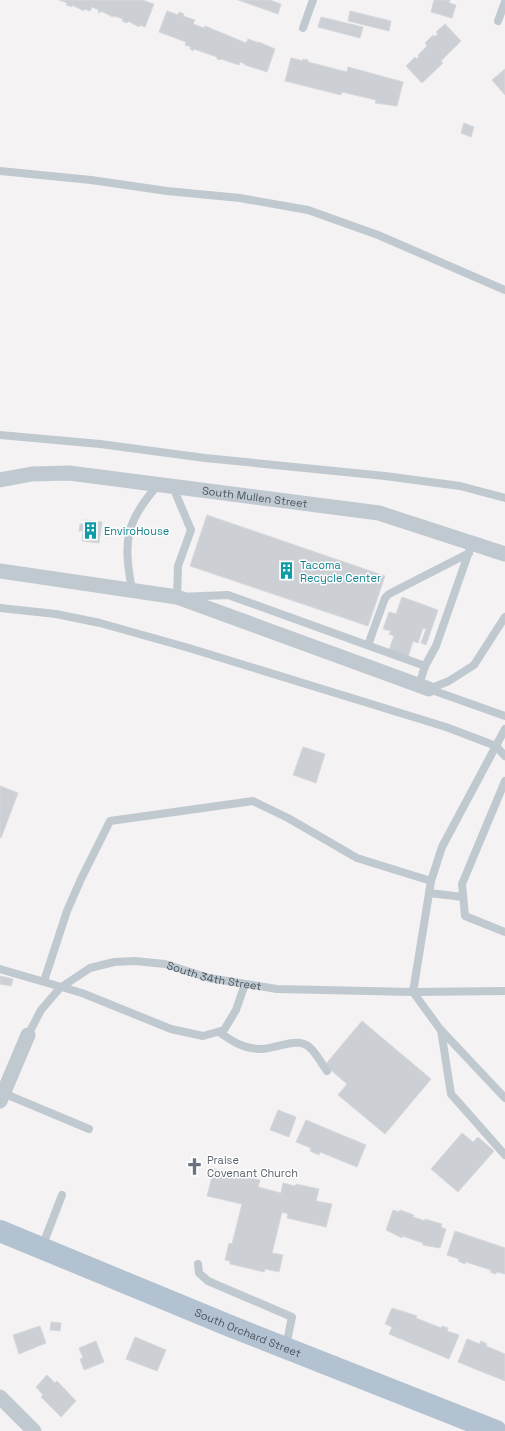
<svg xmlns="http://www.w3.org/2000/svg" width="505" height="1431" font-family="'Space Grotesk',sans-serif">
<rect width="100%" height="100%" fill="#f4f2f2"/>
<!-- building -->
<g fill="#cccfd4" stroke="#d6d8dd">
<path d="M59 0H142L154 4 145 27 140 25 139 27 128 21 127 23 122 21 123 19 114 16 113 17 101 11 100 13 98 12 99 10 92 7 90 11 84 9V11L72 5V7L66 5 67 3Z"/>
<path d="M238 0H270L281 4 278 14Z"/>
<path d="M434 0H450L449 3 456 5 452 18 431 12Z"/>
<path d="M167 11 178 15 179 12 184 14 183 16 195 20 193 24 204 28 205 26 246 43 248 39 259 43V42L275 49 267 72 245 65V64L240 62 239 65 221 59 220 60 217 59V57L194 49 193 51 190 49 191 47 185 45 186 42 159 32Z"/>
<path d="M350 11 391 21 389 31 348 21Z"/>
<path d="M321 17 363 27 360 38 318 27Z"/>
<path d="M445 24 461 41 441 61 443 63 422 83 406 66 415 57 417 59 419 56 418 55 427 46 425 43 433 35 434 37 438 34 436 32Z"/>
<path d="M291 58 303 61V59L308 60V62L347 72 348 67 403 82 397 106 375 103 376 100 342 92 341 95 285 81Z"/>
<path d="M505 69V95L492 80Z"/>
<path d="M464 123 474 127 471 137 461 133Z"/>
<path d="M207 515 385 576 368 626 190 566Z"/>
<path d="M84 520 102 522 99 543 82 541 83 531H79L80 524H84Z"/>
<path d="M402 597 438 610 426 645 421 643 426 629 423 628 418 643 413 641 408 657 389 650 394 636 389 634 391 631 383 629 389 612 396 614Z"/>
<path d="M303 747 325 754 316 783 293 775Z"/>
<path d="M0 786 18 793 1 838 0 837Z"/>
<path d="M0 976 13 979 11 986 0 984Z"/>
<path d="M362 1021 431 1079 385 1134 338 1095 347 1084 325 1065Z"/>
<path d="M278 1110 296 1117 289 1137 270 1130Z"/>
<path d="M306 1120 366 1145 357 1167 320 1152 319 1155 310 1151 311 1148 296 1142Z"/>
<path d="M462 1133 473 1142 478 1137 494 1151 458 1192 431 1169Z"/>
<path d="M214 1169 260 1180 258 1187 281 1193 283 1183 295 1186 296 1184 319 1189 316 1201 332 1204 326 1227 287 1218 288 1214 282 1212 272 1253 283 1255 279 1272 265 1269 264 1272 230 1264V1261L225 1260 229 1243 232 1244 242 1204 207 1196Z"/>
<path d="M393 1210 399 1212 400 1210 414 1215 413 1217 425 1221V1219L442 1224 441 1227 446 1229 440 1248 423 1245V1243L402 1236V1238L386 1230Z"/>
<path d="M455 1231 505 1248V1274L497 1272 496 1274 490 1272 491 1270 466 1262 465 1264 458 1261 459 1259 447 1255Z"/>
<path d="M392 1308 417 1316 416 1318 441 1328 442 1326 448 1328 447 1331 459 1335 449 1359 389 1334 392 1327 385 1324Z"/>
<path d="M51 1322 61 1323 60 1331 50 1330Z"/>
<path d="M40 1326 46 1343 19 1354 13 1335Z"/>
<path d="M135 1337 166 1350 157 1371 126 1359Z"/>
<path d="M467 1339 480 1344 481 1341 487 1344 486 1346 505 1354V1381L458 1362Z"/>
<path d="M96 1341 104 1362 84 1370 80 1359 83 1358 79 1348Z"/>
<path d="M47 1375 55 1383 57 1381 76 1401 61 1417 41 1397 43 1395 36 1387Z"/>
</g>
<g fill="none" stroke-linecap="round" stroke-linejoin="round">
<!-- lane -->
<g stroke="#c0c9d0" stroke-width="8">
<path d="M498 21 505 2"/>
<path d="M303 28 313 0"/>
<path d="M0 171 91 180 167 191 240 198 308 210 378 235 505 290"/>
<path d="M0 435 100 444 205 458 385 476 460 486 505 498"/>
<path d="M173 487 191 530 178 566 177 597 228 595 425 666"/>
<path d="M132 590C123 541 125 522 158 485"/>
<path d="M0 608 56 614 100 623 189 648 446 727 496 746 505 756"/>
<path d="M368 645 385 598 389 594 469 553"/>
<path d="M419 685 425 666 436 646 472 543"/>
<path d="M429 689 449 681 474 665 505 617"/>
<path d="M429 689 505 716"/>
<path d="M505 729 442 847 431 881 413 992 440 1029 505 1098"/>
<path d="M505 781 462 884 465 916 505 932"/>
<path d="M429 893 463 897"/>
<path d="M0 969 82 993 171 1029 203 1036 224 1030 236 1010 245 984"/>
<path d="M44 981 67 911 81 879 110 821 253 801 288 818 357 858 431 881"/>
<path d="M441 1030 451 1094 505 1155"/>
<path d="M219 1032C232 1041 242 1048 259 1049 273 1050 295 1037 308 1046 316 1052 321 1063 327 1071"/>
<path id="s1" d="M28 1035 41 1010 60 988 90 968 114 962 135 961 165 964 209 978 277 989 413 992 505 991"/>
<path d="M3 1093 89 1129"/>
<path d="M42 1247 62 1195"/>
<path d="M198 1264 199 1273 208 1281 292 1317 286 1346"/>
</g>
<!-- street -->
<g stroke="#c0c9d0" stroke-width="15">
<path id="s2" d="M0 480 32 474 69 473 379 513 505 554"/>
<path d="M0 571 177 597 429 689"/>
<path d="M0 1101 28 1035"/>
<path d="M0 1397 34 1431"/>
</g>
<!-- primary -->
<path stroke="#b2c2d0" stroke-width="22" id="s3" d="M0 1231 230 1326 496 1431"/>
</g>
<!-- icons -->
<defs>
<symbol id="building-bare" viewBox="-9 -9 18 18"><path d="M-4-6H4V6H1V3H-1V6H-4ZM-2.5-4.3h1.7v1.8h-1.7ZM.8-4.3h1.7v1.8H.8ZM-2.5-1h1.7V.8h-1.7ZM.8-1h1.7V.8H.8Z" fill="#0f9aa8" stroke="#fff" stroke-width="2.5" paint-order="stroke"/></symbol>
<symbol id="church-bare" viewBox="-9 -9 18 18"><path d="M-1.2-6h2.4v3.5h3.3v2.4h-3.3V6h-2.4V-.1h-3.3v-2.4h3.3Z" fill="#6b7280" stroke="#fff" stroke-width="2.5" paint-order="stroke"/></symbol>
</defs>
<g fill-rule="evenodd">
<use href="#building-bare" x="78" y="518" width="25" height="25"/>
<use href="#building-bare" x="274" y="558" width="25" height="25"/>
<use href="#church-bare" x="182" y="1154" width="25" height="25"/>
</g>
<g text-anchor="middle" stroke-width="3" stroke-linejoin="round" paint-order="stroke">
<!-- street labels -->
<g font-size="11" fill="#49565f" stroke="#fff">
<text dy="4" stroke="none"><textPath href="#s2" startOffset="257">South Mullen Street</textPath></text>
<text dy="4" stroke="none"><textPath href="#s1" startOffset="220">South 34th Street</textPath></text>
<text dy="4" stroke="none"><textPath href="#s3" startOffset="268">South Orchard Street</textPath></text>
</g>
<!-- culture labels -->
<g font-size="11" fill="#0d838f" stroke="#fff" text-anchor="start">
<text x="104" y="535">EnviroHouse</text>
<text x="300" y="569">Tacoma<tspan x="300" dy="13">Recycle Center</tspan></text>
</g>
<!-- worship labels -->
<g font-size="11" fill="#5b616d" stroke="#fff" text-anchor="start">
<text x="207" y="1164">Praise<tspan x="207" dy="13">Covenant Church</tspan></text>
</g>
</g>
</svg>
